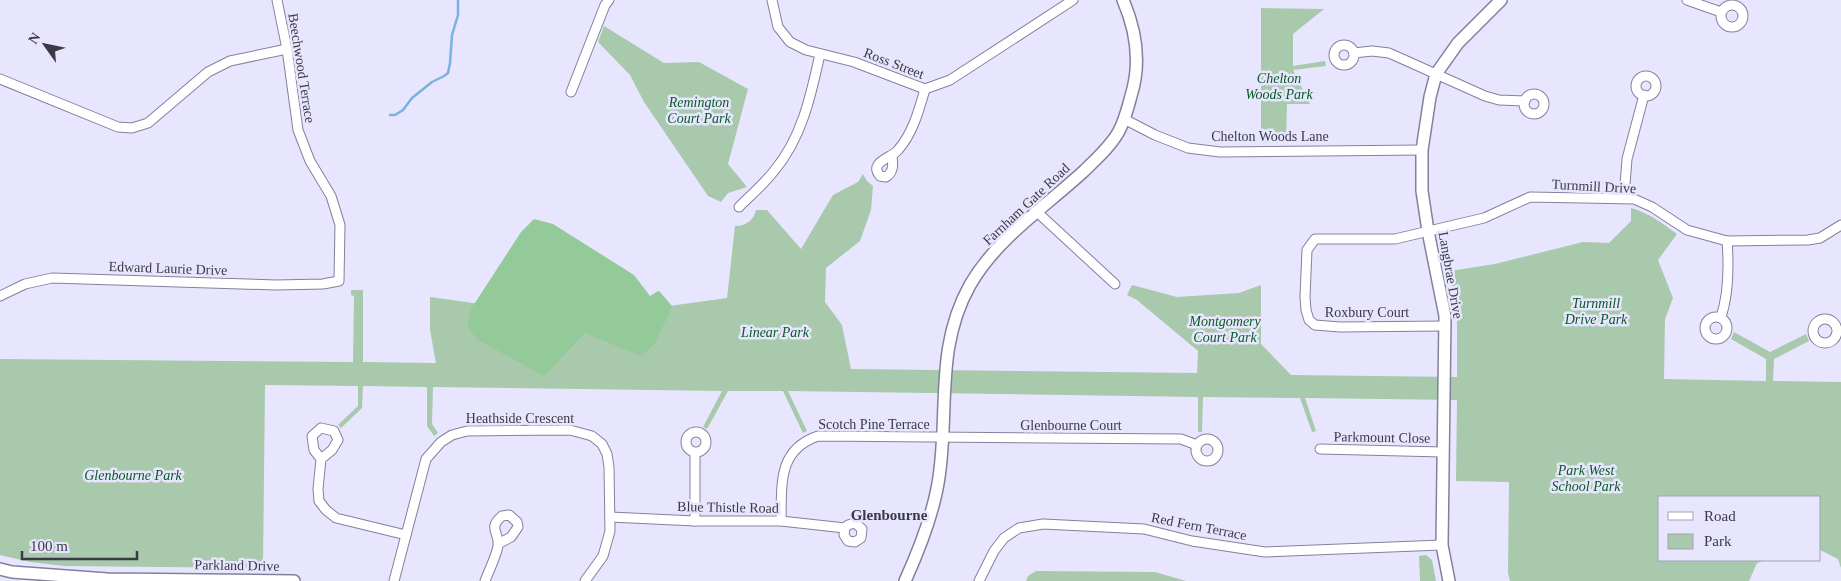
<svg xmlns="http://www.w3.org/2000/svg" width="1841" height="581" font-family="Georgia,serif">
<rect width="100%" height="100%" fill="#e8e6ff"/>
<!-- green -->
<g fill="#a8c9ab">
<path d="M1261 8 1324 9 1293 34V66L1325 61 1326 66 1293 70 1310 104H1287L1286 142 1261 143Z"/>
<path d="M604 26 664 63 699 62 748 89 728 164 747 187 728 193 721 202 708 196 644 102 630 75 598 42Z"/>
<path d="M863 174 867 181 873 186 871 210 860 241 826 268 825 302 842 325 851 369 1197 373 1198 351 1137 300 1127 295 1132 285 1177 297 1239 293 1261 285V344L1291 375 1457 377V322L1450 271 1495 264 1583 242 1609 243 1631 221V208C1649 213 1662 223 1677 234L1658 260 1673 298 1665 319 1664 379 1766 381V359L1731 339 1734 332 1770 352 1806 334 1809 341 1774 359 1773 381 1841 382V568L1838 559 1820 550V497H1660V560H1766L1757 563 1749 581H1510L1508 573 1509 482 1456 481 1457 400 1305 398 1316 431 1312 432 1300 398 1203 397 1202 432H1198V397L788 391 807 431 803 433 783 391H728L707 429 703 427 722 391 433 387 432 424 438 433 434 436 427 426V387L363 386 362 408 341 428 338 425 358 406V386L265 385 263 568 65 566 30 562 0 555V359L353 362 354 296 351 295V290H363V362L436 363 430 330V297L582 318 727 298 735 226C746 226 754 220 756 210H767L801 249 833 195 858 182Z"/>
<path d="M1426 555 1432 560 1436 581H1420L1419 556Z"/>
<path d="M1036 571 1155 572 1186 581H1026L1028 576Z"/>
</g>
<!-- forest -->
<path fill="#94ca9a" d="M534 219 553 224 634 275 650 296 658 291 660 292 672 306 655 344 641 356 585 333 544 376 478 340 467 327 471 309 521 232Z"/>
<g fill="none" stroke-linecap="round" stroke-linejoin="round">
<!-- stream -->
<path stroke="#78b3df" stroke-width="2.5" d="M390 115H395L403 110 412 98 432 82 444 76 448 73 450 63 452 35 458 15V0"/>
<defs>
<g id="minor">
<path d="M772 0 778 27 790 42 806 50 854 62 925 89 950 80 1073 0"/>
<path d="M1687 0 1721 12"/>
<circle cx="1732" cy="16" r="11"/>
<circle cx="1344" cy="55" r="10"/>
<path d="M1354 53 1372 51 1389 53 1485 96 1499 100 1525 101"/>
<circle cx="1646" cy="86" r="10"/>
<path d="M0 79 118 127 132 128 148 123 208 72 230 61 287 49"/>
<path d="M571 92 605 5 609 0"/>
<circle cx="1534" cy="104" r="10"/>
<path d="M1124 119 1155 135 1188 148 1220 152 1422 150"/>
<path d="M892 156C893 164 894 172 886 177L880 176C868 162 892 158 898 150 913 133 919 110 925 89"/>
<path d="M1624 198 1627 159 1644 95"/>
<path d="M739 207C751 195 764 184 774 171 802 138 811 95 820 54"/>
<path d="M1037 212 1115 284"/>
<path d="M0 296 25 284 52 278 276 285 323 284 339 281 340 225 331 196 310 161 298 130 287 49 277 0"/>
<circle cx="1716" cy="328" r="11"/>
<path d="M1721 317C1729 293 1729 267 1727 241"/>
<circle cx="1825" cy="331" r="12"/>
<path d="M1445 326 1340 327 1315 325 1309 320 1306 310 1305 297 1307 250 1315 239H1395L1484 218 1530 197 1634 199 1652 207 1687 230 1727 241 1808 240 1820 238 1841 225"/>
<circle cx="696" cy="442" r="10"/>
<circle cx="1207" cy="450" r="11"/>
<path d="M1320 449 1443 452"/>
<path d="M695 453V521"/>
<path d="M321 459 332 450 338 440 334 431 321 428 312 436 314 450 321 459 318 489 319 501 326 510 336 518 406 535"/>
<path d="M610 517 695 521H781L845 528 848 525 855 523 862 529 861 538 855 542 848 541 844 535 845 528"/>
<path d="M781 521C782 485 777 450 818 436L1181 439 1197 445"/>
<path d="M394 581 426 459 441 442 452 435 467 431 570 430 592 436 602 444 607 454 609 467 610 531 603 556 585 581"/>
<path d="M485 581C489 570 496 557 498 546 500 532 487 529 502 516L509 515 517 522 518 527 511 537 498 544"/>
<path d="M979 581 994 551 1004 538 1019 528 1043 524 1144 529 1192 541 1265 552 1442 545"/>
</g>
<g id="tertiary">
<path d="M0 569 12 572 107 579 294 581"/>
<path d="M905 581C920 548 934 513 939 477 949 411 935 347 970 285 997 238 1045 207 1084 171 1096 159 1111 146 1119 131 1125 120 1128 107 1131 96 1141 64 1136 30 1123 0"/>
<path d="M1449 581 1442 545 1445 316 1428 231 1422 191V150L1430 97 1436 74 1458 43 1501 0"/>
</g>
</defs>
<!-- minor casing -->
<use href="#minor" stroke="#83809b" stroke-width="11"/>
<!-- tertiary casing -->
<use href="#tertiary" stroke="#83809b" stroke-width="14"/>
<!-- minor -->
<use href="#minor" stroke="#fff" stroke-width="9"/>
<!-- tertiary -->
<use href="#tertiary" stroke="#fff" stroke-width="11"/>
</g>
<g text-anchor="middle" stroke-width="5" stroke-linejoin="round" paint-order="stroke">
<!-- street labels -->
<g font-size="14" fill="#3a3945" stroke="#e8e6ff">
<text transform="translate(894 63) rotate(21)" y="5">Ross Street</text>
<text transform="translate(302 68) rotate(81)" y="5">Beechwood Terrace</text>
<text x="1270" y="141">Chelton Woods Lane</text>
<text transform="translate(1594 186) rotate(3)" y="5">Turnmill Drive</text>
<text transform="translate(1026 204) rotate(-43)" y="5">Farnham Gate Road</text>
<text transform="translate(168 268) rotate(2)" y="5">Edward Laurie Drive</text>
<text transform="translate(1451 275) rotate(80)" y="5">Langbrae Drive</text>
<text x="1367" y="317">Roxbury Court</text>
<text x="520" y="423">Heathside Crescent</text>
<text x="874" y="429">Scotch Pine Terrace</text>
<text x="1071" y="430">Glenbourne Court</text>
<text transform="translate(1382 437) rotate(1)" y="5">Parkmount Close</text>
<text transform="translate(728 507) rotate(1)" y="5">Blue Thistle Road</text>
<text transform="translate(1199 526) rotate(11)" y="5">Red Fern Terrace</text>
<text transform="translate(237 565) rotate(1)" y="5">Parkland Drive</text>
</g>
<!-- park labels -->
<g font-size="14" font-style="italic" fill="#055b20" stroke="#e8e6ff">
<text x="1279" y="83">Chelton<tspan x="1279" dy="16">Woods Park</tspan></text>
<text x="699" y="107">Remington<tspan x="699" dy="16">Court Park</tspan></text>
<text x="1596" y="308">Turnmill<tspan x="1596" dy="16">Drive Park</tspan></text>
<text x="1225" y="326">Montgomery<tspan x="1225" dy="16">Court Park</tspan></text>
<text x="775" y="337">Linear Park</text>
<text x="1586" y="475">Park West<tspan x="1586" dy="16">School Park</tspan></text>
<text x="133" y="480">Glenbourne Park</text>
</g>
<!-- neighbourhood labels -->
<g font-size="15" font-weight="bold" fill="#3a3945" stroke="#e8e6ff">
<text x="889" y="520">Glenbourne</text>
</g>
</g>
<!-- legend -->
<rect x="1658" y="496" width="162" height="65" fill="#e8e6ff" stroke="#a2a1b5"/>
<rect x="1668" y="512" width="25" height="8" fill="#ffffff" stroke="#a2a1b5"/>
<text x="1704" y="521" font-size="15" fill="#3a3945">Road</text>
<rect x="1668" y="534" width="25" height="15" fill="#a8c9ab" stroke="#a2a1b5"/>
<text x="1704" y="546" font-size="15" fill="#3a3945">Park</text>
<!-- north arrow -->
<g transform="translate(45 45) rotate(303)" stroke="#e8e6ff" stroke-width="4" paint-order="stroke">
<path d="M0-4L9 19L0 12L-9 19Z" fill="#3a3945"/>
<text y="-8" font-size="14" font-weight="bold" text-anchor="middle" fill="#3a3945">N</text>
</g>
<!-- scale -->
<path d="M22 551v8h115v-8" fill="none" stroke="#3a3945" stroke-width="2.5"/>
<text x="30" y="551" font-size="15" fill="#3a3945" stroke="#e8e6ff" stroke-width="4" paint-order="stroke">100 m</text>
</svg>
